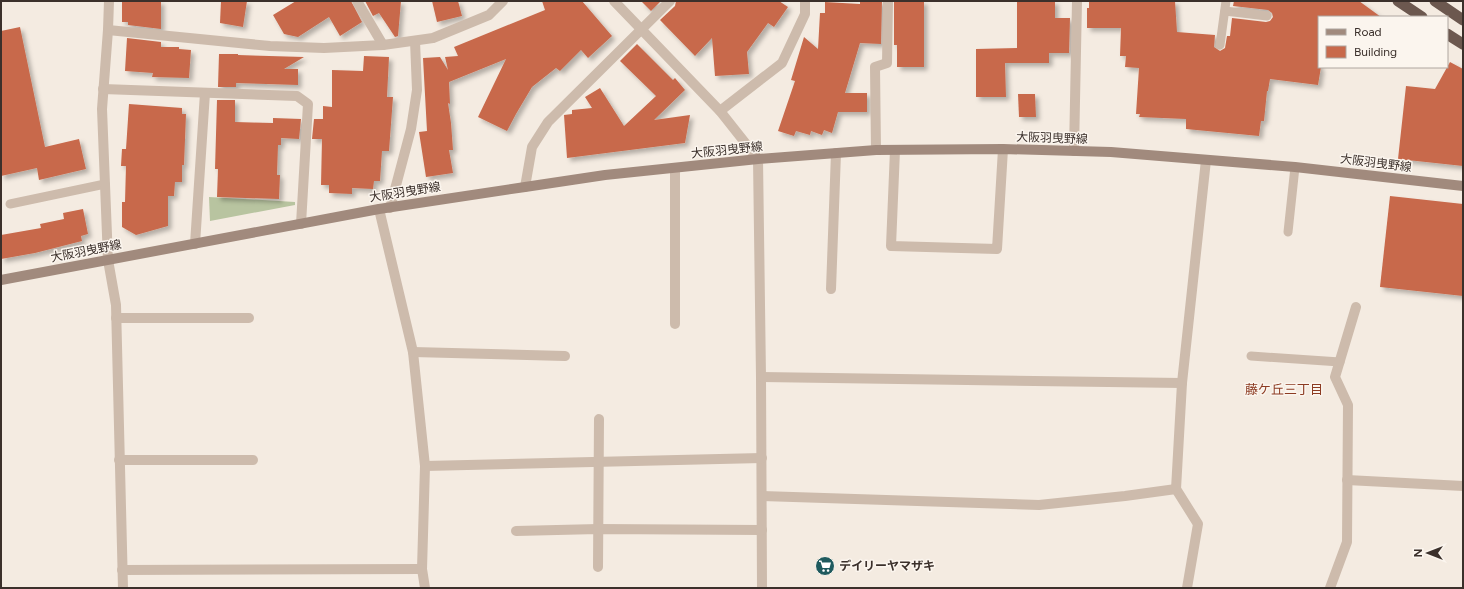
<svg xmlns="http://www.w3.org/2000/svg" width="1464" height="589" font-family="Figtree,'Noto Sans JP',sans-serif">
<defs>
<filter id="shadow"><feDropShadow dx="3.5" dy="3.5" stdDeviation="2" flood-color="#0004"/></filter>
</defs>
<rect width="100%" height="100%" fill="#f4ebe1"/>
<!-- green -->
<path fill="#b8c4a0" d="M209 197 295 202V205L210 221Z"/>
<!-- building -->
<g fill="#c8694b" filter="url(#shadow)">
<path d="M122 1H161V29L128 25V22H122Z"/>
<path d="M221 1H247L243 27 220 23Z"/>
<path d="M296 1H351L362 22 340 36 329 17 298 37 284 34 273 15Z"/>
<path d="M365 1H401L398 36 395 37 379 13 373 16Z"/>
<path d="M432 1H458L462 16 437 22Z"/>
<path d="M542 1H582L612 36 588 58 581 50 560 71 556 68 532 87 516 114 507 131 478 117 506 59 449 82 450 104 448 103 451 123 453 150H449L453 173 426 177 419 132 427 131 423 58 440 57 448 70 445 57 458 56 454 47 545 10Z"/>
<path d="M641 1H661L651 11Z"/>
<path d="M676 1H779L788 7 774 27 768 23 747 52 749 74 715 76 712 38 695 56 660 20 675 6Z"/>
<path d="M860 1H882L881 44 860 43 845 93H867V112H838L832 133 824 130 822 135 811 131 810 135 796 131 794 136 778 131 795 81 791 80 804 37 818 49 820 13H825V2L860 4Z"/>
<path d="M894 1H924V67H897V45H894Z"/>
<path d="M1020 1H1055V18H1070L1069 53H1049V63H1005L1006 97H976V49L1017 48V2H1020Z"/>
<path d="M1089 1H1175L1177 32 1215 35 1214 47 1220 51 1225 48 1227 36H1230L1232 18 1266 22 1270 21 1273 17 1272 13 1268 10 1233 6 1234 1H1359L1381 17H1319V67H1321L1318 85 1270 79 1268 91H1267L1264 121H1261L1259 136 1186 129V119L1139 117 1140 114H1136L1139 68 1125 67 1126 56H1120L1121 28H1087V8H1089Z"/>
<path d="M20 27 45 147 79 139 86 169 39 180 37 168 1 176V31Z"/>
<path d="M127 38 161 42V47H179V49L191 50 189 78 152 77 153 73 125 71Z"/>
<path d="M637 44 673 80 675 78 685 90 654 120 690 115 685 143 567 158 564 115 572 114V110L592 108 585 97 600 88 624 126 656 96 620 61Z"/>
<path d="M219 54H238V55L304 57 284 69H298V85L236 83V87H218Z"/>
<path d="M364 56 389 57 387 97H393L389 151H382L380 181H374L373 189 352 188V194L329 193V185H321L322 139H312L314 119H323V106L332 107V70L363 71Z"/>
<path d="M1450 62 1463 69V166L1398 159 1406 86 1435 89Z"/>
<path d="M1018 94H1035L1036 117H1019Z"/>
<path d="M217 100H235V122L273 123V118L301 119 299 139 281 138V145H278L277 175H280L279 199 217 197 218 169H215Z"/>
<path d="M129 104 182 108V114H186L184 165H182V182H175L174 196H168V226L136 235 122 227V202H125L126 166H121L122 149H126Z"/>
<path d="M1390 196 1463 204V296L1380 287Z"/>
<path d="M83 209 88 234 81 236 82 241 35 253 1 259V235L41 228 40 224 64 219 63 213Z"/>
</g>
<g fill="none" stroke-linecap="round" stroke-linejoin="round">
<!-- service -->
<g stroke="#cdbbac" stroke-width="9">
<path d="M1225 11 1267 16"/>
<path d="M1220 45 1226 1"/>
<path d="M10 204 105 184"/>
<path d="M1288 232 1295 167"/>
<path d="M1251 356 1340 362"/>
</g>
<!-- minor -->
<g stroke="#cdbbac" stroke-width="10">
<path d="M109 1 108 30 102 109 108 260 116 305 123 588"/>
<path d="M357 1 383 45"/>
<path d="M614 1 720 111 758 159 761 377 762 588"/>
<path d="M108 30 270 46 324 48 383 45 433 38 489 15 503 1"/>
<path d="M103 89 297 96 308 104 301 224"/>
<path d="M720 111 782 63 805 14V1"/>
<path d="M876 150 875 67 887 63 888 1"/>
<path d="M895 150 891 246 997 249 1003 149"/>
<path d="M1074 151 1077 1"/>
<path d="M675 168V324"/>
<path d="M525 187 532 147 548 122 670 1"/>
<path d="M390 208 411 129 417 90 415 41"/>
<path d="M379 209 413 352 425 466 422 569 425 588"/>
<path d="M195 244 205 93"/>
<path d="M831 289 836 153"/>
<path d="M116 318H249"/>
<path d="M413 352 565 356"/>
<path d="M761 377 1182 383"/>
<path d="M119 460H253"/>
<path d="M425 466 762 458"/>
<path d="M1347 480 1463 486"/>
<path d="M762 496 1039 505 1125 496 1176 489"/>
<path d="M516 531 598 529 762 530"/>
<path d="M598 567 599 419"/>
<path d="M122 570 422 569"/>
<path d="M1187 588 1198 524 1176 489 1182 383 1206 160"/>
<path d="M1330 588 1347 542 1348 405 1335 377 1356 307"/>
</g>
<!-- secondary -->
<path stroke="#a18a7d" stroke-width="10" d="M1 280 379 209 525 187 605 175 758 159 876 150 1003 149 1111 152 1295 167 1463 186"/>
<!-- trunk -->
<g stroke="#6c584f" stroke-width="11">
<path d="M1398 1 1422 17"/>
<path d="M1435 1 1463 20"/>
<path d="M1447 34 1463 44"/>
</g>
</g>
<!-- icons -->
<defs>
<symbol id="supermarket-disc" viewBox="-11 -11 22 22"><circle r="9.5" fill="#1f5a5e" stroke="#fbf5ee"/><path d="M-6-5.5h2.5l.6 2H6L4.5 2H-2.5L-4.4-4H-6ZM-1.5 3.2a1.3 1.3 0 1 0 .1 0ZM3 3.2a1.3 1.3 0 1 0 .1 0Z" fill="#fff"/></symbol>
</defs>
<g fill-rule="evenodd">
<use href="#supermarket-disc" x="814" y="555" width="22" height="22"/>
</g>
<g text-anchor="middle" stroke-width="3" stroke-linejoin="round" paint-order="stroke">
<!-- street labels -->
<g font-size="12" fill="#3b302b" stroke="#fbf5ee">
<text transform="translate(1052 138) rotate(2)" y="4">大阪羽曳野線</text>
<text transform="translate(727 150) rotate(-6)" y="4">大阪羽曳野線</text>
<text transform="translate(1376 163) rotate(7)" y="4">大阪羽曳野線</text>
<text transform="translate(405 192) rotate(-9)" y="4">大阪羽曳野線</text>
<text transform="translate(86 251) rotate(-11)" y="4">大阪羽曳野線</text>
</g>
<!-- poi labels -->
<g font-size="12" font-weight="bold" fill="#3b302b" stroke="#fbf5ee" text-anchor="start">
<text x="839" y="570">デイリーヤマザキ</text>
</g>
<!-- neighbourhood labels -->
<g font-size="13" fill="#8c3b22" stroke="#fbf5ee">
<text x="1284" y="394">藤ケ丘三丁目</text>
</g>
</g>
<!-- border -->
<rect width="1464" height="589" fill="none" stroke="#3b302b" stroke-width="4"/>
<!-- legend -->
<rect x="1318" y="16" width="130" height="52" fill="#fbf5ee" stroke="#aea6a0"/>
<rect x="1326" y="29" width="20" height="6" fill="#a18a7d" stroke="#aea6a0"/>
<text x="1354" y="36" font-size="12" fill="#3b302b">Road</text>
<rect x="1326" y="46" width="20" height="12" fill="#c8694b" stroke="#aea6a0"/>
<text x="1354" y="56" font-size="12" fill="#3b302b">Building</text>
<!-- north arrow -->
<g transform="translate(1428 553) rotate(270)" stroke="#fbf5ee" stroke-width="3" paint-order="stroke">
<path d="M0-3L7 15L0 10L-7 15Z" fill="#3b302b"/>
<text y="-6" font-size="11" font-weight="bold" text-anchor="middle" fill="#3b302b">N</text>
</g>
</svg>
